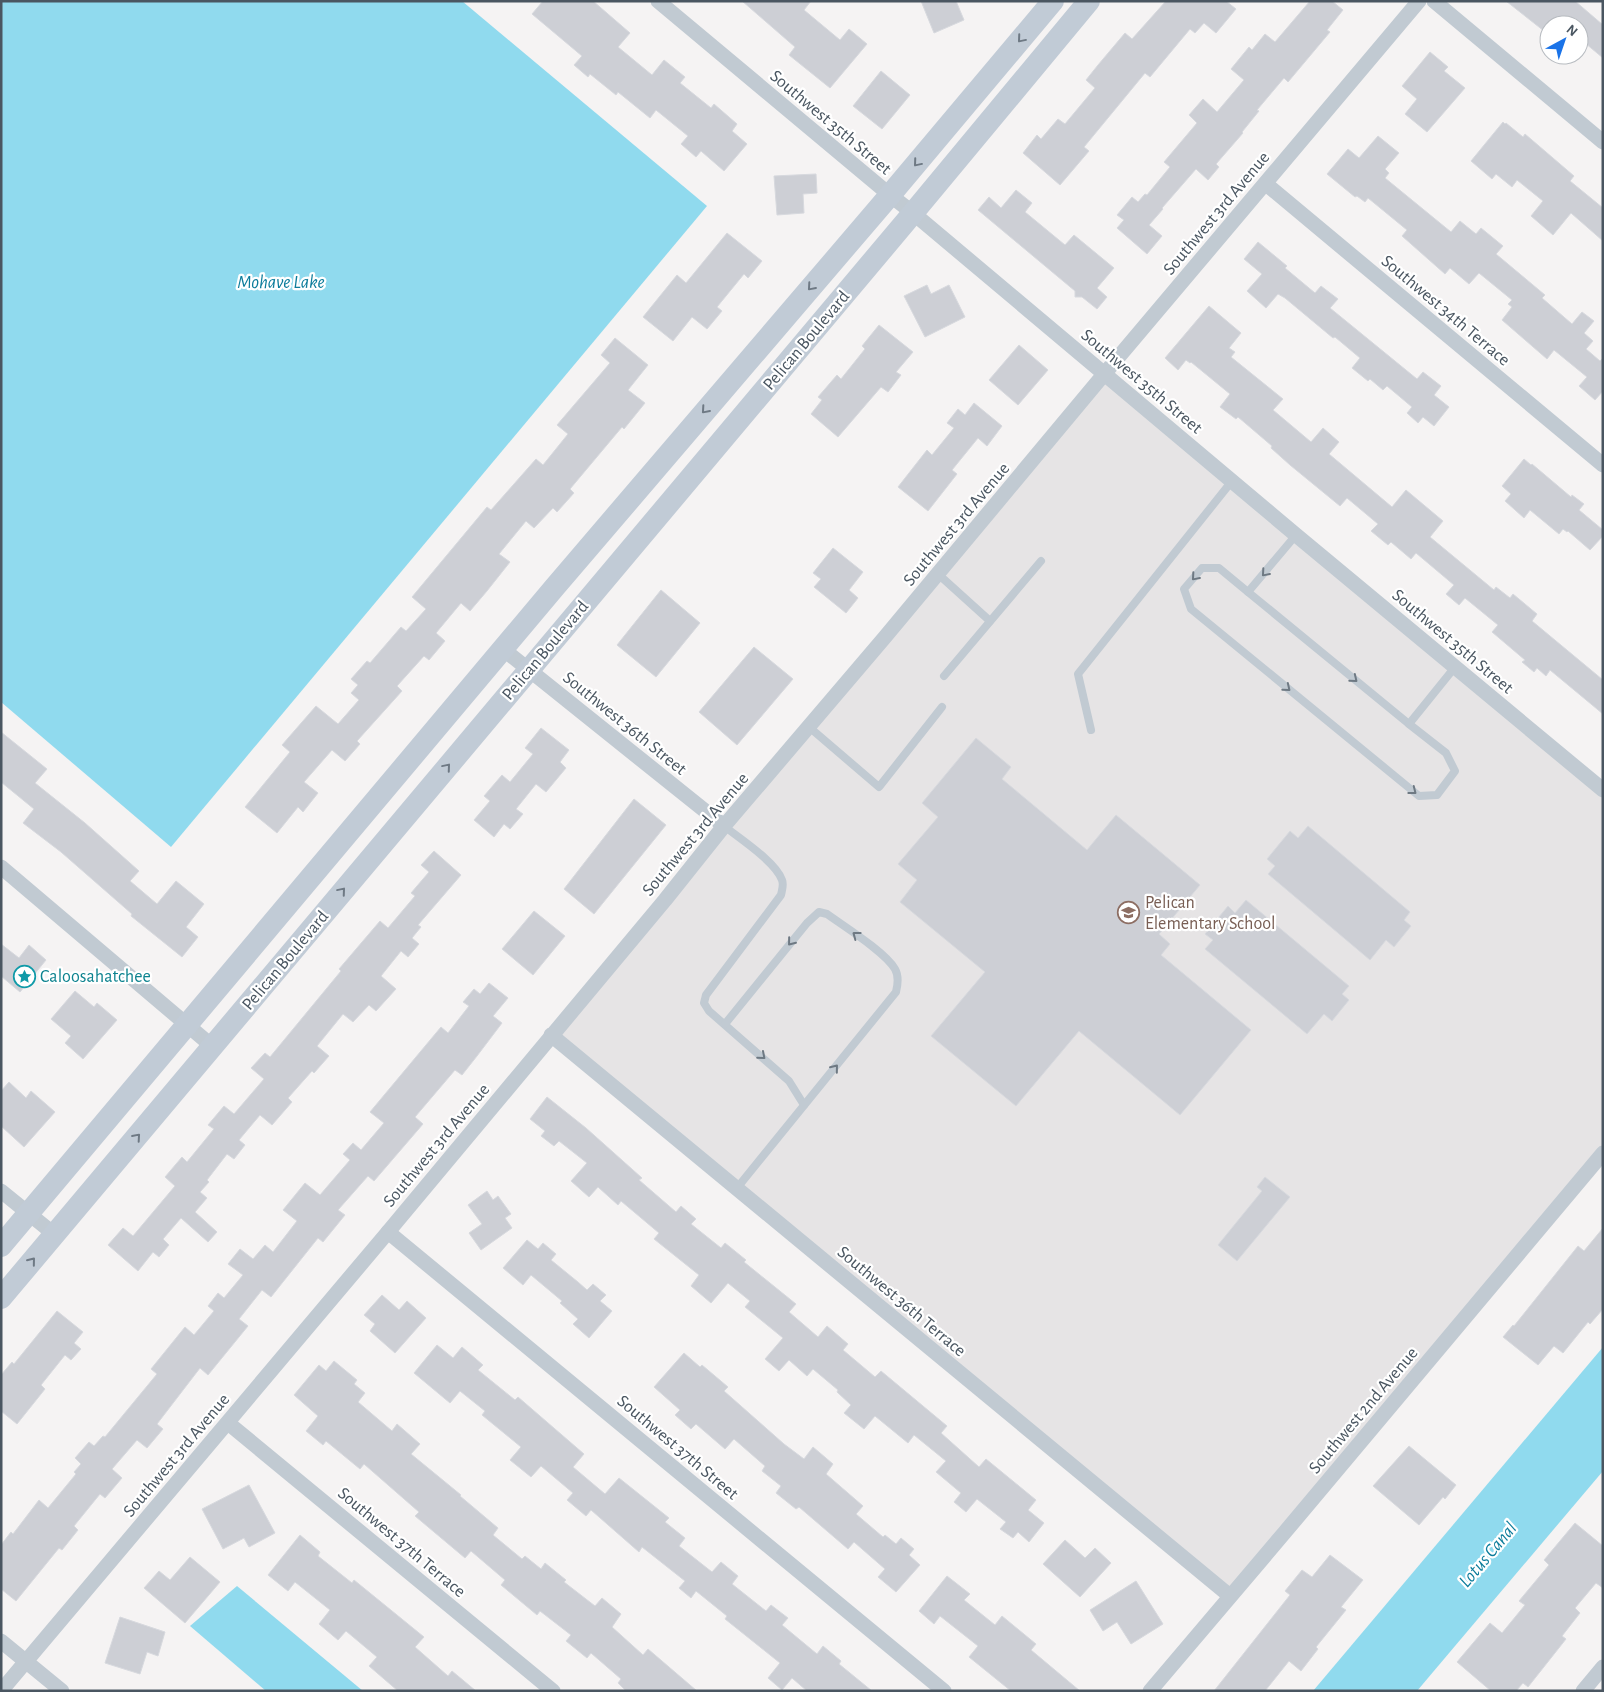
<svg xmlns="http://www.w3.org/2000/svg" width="1604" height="1692" font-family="'Alegreya Sans',sans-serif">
<rect width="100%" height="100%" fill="#f5f3f3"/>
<!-- education -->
<path fill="#e6e4e5" d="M1105 373 1603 789V1152L1230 1596 551 1035Z"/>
<!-- water -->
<g fill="#90daee">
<path d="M1 1H462L707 206 171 847 1 702Z"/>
<path d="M1603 1347V1471L1417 1691H1313Z"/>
<path d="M237 1586 363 1691H266L190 1626Z"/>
</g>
<!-- building -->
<g fill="#cdcfd5" stroke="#d7d9de">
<path d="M543 1H593L630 33 618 47 652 75 664 60 685 77 680 83 711 108 714 104 737 124 732 131 747 144 724 171 701 151 696 157 681 144 688 136 656 110 650 118 618 92 616 95 590 74 588 77 574 65 582 56 532 14Z"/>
<path d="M742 1H811L804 10 840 40 849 29 867 44 830 88 789 55 795 47Z"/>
<path d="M921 1H956L964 20 934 33Z"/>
<path d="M1166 1H1226L1236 9 1216 33 1204 23 1195 33 1190 29 1150 77 1145 73 1084 147 1089 151 1060 185 1023 153 1037 135 1041 139 1058 119 1065 124 1095 88 1086 80 1098 65 1125 33 1132 39Z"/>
<path d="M1310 1H1332L1343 10 1327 30 1330 32 1288 82 1284 78 1257 110 1259 111 1242 132 1243 133 1216 164 1219 167 1208 180 1196 169 1162 208 1163 209 1149 225 1162 236 1147 254 1117 228 1124 220 1117 215 1132 197 1138 202 1145 194 1147 195 1170 167 1164 162 1197 123 1189 115 1203 99 1217 112 1244 80 1231 69 1249 47 1252 50 1265 34 1275 42Z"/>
<path d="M1506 1H1575L1603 25V58L1579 38V25H1549V35Z"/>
<path d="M1430 52 1448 67 1444 71 1465 88 1427 132 1405 114 1417 99 1402 86Z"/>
<path d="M881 71 910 95 882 129 853 106Z"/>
<path d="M1503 122 1505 124 1506 123 1523 137 1525 134 1574 176 1570 181 1603 208V241L1571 213 1553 235 1531 216 1543 201 1517 180 1512 187 1496 174 1492 179 1471 161Z"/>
<path d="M1378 136 1399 153 1385 169 1389 173 1385 178 1451 232 1460 221 1476 234 1481 228 1503 246 1496 254 1545 295 1542 298 1572 324 1582 312 1594 321 1584 333 1593 341 1586 349 1600 361 1603 358V391L1595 400 1579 386 1587 377 1554 350 1547 359 1502 320 1512 307 1508 304 1512 300 1479 273 1469 284 1450 268 1445 274 1402 236 1407 230 1368 198 1365 202 1357 196 1355 197 1327 174 1348 149 1359 158Z"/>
<path d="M816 174 817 193 803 194 804 213 777 215 774 176Z"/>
<path d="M1016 190 1032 203 1025 212 1065 245 1074 235 1114 268 1097 288 1107 297 1097 309 1082 297H1075V291L978 210 989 197 1001 208Z"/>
<path d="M727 233 762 261 748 278 744 274 717 307 722 311 707 329 692 317 673 341 643 317 677 275 686 283Z"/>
<path d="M1258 242 1287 266 1285 268 1315 293 1321 286 1338 299 1330 308 1417 379 1423 372 1441 386 1434 395 1449 407 1434 426 1423 417 1418 423 1407 413 1412 407 1387 386 1383 390 1370 379 1368 381 1352 368 1360 358 1335 337 1333 338 1285 298 1278 294 1266 308 1247 291 1262 274 1244 259Z"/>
<path d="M927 285 931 294 949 285 965 317 925 337 904 296Z"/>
<path d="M1209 306 1241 333 1229 348 1235 352 1231 357 1283 399 1273 410 1311 442 1323 428 1339 442 1329 454 1392 507 1406 490 1443 521 1430 537 1494 590 1496 587 1510 598 1513 594 1537 614 1532 621 1603 680V714L1550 670 1546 676 1537 668 1534 672 1522 662 1525 660 1492 632 1498 625 1465 598 1459 605 1446 594 1454 585 1416 553 1411 559 1391 542 1388 545 1371 531 1378 524 1347 498 1340 506 1290 465 1271 448 1272 446 1238 417 1236 419 1220 407 1230 394 1191 362 1190 363 1186 360 1178 370 1165 358Z"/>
<path d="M879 325 913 352 896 372 901 375 888 392 881 387 838 437 811 414 822 400 818 397 837 375 841 379 865 349 862 346Z"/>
<path d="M615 338 648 365 628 390 645 403 624 429 622 427 570 489 574 493 557 512 553 508 534 528 526 521 499 554 510 562 487 591 470 611 461 603 436 633 445 641 429 660 424 656 397 686 402 691 357 741 360 744 345 761 332 750 304 782 318 793 303 812 298 807 277 833 245 807 290 752 282 745 316 706 338 724 359 700 351 693 358 685 351 679 367 661 370 663 401 627 406 631 426 609 412 597 487 507 491 510 536 459 543 465 568 434 557 425 610 363 601 355Z"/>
<path d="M1019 345 1048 370 1018 405 989 380Z"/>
<path d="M974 403 1002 426 987 446 978 438 952 470 957 474 928 511 898 487 927 450 932 455 954 428 947 423 958 409 965 415Z"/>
<path d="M1524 459 1531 465 1532 464 1571 497 1572 495 1584 504 1579 510 1603 530V536L1590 550 1568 531 1567 532 1563 529 1559 534 1530 510 1524 518 1505 501 1511 494 1502 486Z"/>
<path d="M833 548 863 572 849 590 858 598 846 613 814 587 821 579 813 573Z"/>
<path d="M661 590 700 623 656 677 617 645Z"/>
<path d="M754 647 793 679 737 745 699 712Z"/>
<path d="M541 728 569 750 560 762 566 768 546 792 536 784 516 809 523 814 510 829 504 824 494 837 474 820 490 801 484 796 502 775 510 782 533 754 525 748Z"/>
<path d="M1 732 47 769 35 783 85 823 139 871 130 881 157 904 176 881 204 904 186 927 198 937 182 957 131 916 132 914 61 852 23 823 34 809 1 782Z"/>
<path d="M976 738 1011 767 1002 779 1087 850 1116 815 1200 885 1159 934 1170 944 1161 955 1251 1030 1180 1115 1079 1031 1016 1106 931 1036 985 972 900 902 917 880 898 864 938 817 922 803Z"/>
<path d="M634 799 666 825 594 914 564 889Z"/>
<path d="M1308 826 1410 912 1404 920 1411 926 1394 947 1386 940 1370 960 1268 874 1275 866 1267 859 1290 831 1298 838Z"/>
<path d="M434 851 461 875 418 925 421 927 412 938 419 944 408 957 401 951 381 976 396 989 376 1011 369 1005 353 1022 343 1014 317 1046 329 1056 314 1073 312 1071 288 1098 292 1102 272 1125 260 1115 239 1140 245 1145 234 1159 227 1154 207 1180 209 1182 200 1192 207 1198 195 1212 217 1232 208 1242 181 1218 163 1239 169 1245 159 1257 153 1252 138 1271 108 1245 123 1228 133 1236 175 1186 165 1177 182 1157 187 1162 214 1129 208 1125 224 1106 234 1114 264 1079 251 1068 265 1053 270 1057 341 971 339 969 380 921 388 928 415 896 411 893 429 872 421 865Z"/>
<path d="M1246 900 1349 986 1342 994 1349 1000 1332 1021 1324 1014 1307 1034 1205 949 1213 940 1205 934 1228 906 1235 913Z"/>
<path d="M534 911 565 936 533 975 502 949Z"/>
<path d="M1 944 19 958 29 945 46 960 20 992 1 976Z"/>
<path d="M489 983 508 998 493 1016 502 1023 477 1056 462 1075 455 1070 415 1117 423 1124 374 1181 368 1176 338 1210 345 1215 323 1242 318 1238 271 1297 262 1290 239 1319 248 1326 208 1375 200 1368 157 1424 163 1429 147 1448 137 1440 112 1469 122 1478 105 1498 100 1494 74 1526 78 1530 62 1550 59 1548 16 1601 1 1589V1545L11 1532 13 1534 39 1500 48 1508 76 1474 74 1472 81 1464 75 1458 89 1442 94 1446 103 1436 105 1437 157 1374 151 1369 185 1327 194 1335 214 1311 208 1306 218 1293 224 1298 243 1275 228 1264 240 1249 253 1259 265 1245 273 1252 297 1221 283 1210 305 1183 320 1195 350 1160 343 1154 353 1143 361 1150 384 1123 370 1112 441 1027 448 1033 469 1006 463 1002 474 989 480 994Z"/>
<path d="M75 991 94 1007 97 1003 117 1020 83 1059 65 1043 71 1036 51 1019Z"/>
<path d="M9 1082 26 1098 31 1091 55 1112 24 1147 1 1126V1091Z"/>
<path d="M547 1097 586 1128 642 1178 639 1180 676 1212 681 1206 696 1219 691 1224 721 1248 725 1243 746 1260 744 1262 796 1304 789 1312 818 1337 827 1326 848 1344 843 1350 875 1377 881 1371 947 1426 941 1433 979 1467 986 1459 1036 1500 1028 1510 1044 1523 1029 1542 1018 1532 1013 1538 1000 1529 1006 1522 977 1499 966 1512 954 1502 961 1493 936 1472 946 1461 914 1435 908 1443 875 1416 864 1429 844 1413 851 1405 837 1392 838 1390 813 1369 807 1376 789 1360 779 1371 765 1359 783 1338 745 1307 750 1301 728 1283 711 1303 691 1286 699 1275 654 1239 659 1233 621 1201 618 1205 598 1187 589 1197 571 1181 587 1163 559 1141 554 1146 541 1136 545 1131 530 1119Z"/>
<path d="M1265 1177 1290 1197 1237 1261 1218 1245 1262 1191 1257 1187Z"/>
<path d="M487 1191 493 1200 498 1196 511 1214 505 1218 512 1228 481 1250 469 1233 482 1224 468 1205Z"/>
<path d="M1603 1228V1309L1590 1324 1588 1322 1563 1353 1554 1346 1538 1365 1503 1337 1513 1325 1514 1326 1578 1246 1584 1251Z"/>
<path d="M527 1240 538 1249 543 1243 556 1254 551 1260 578 1282 587 1290 593 1284 606 1295 600 1301 612 1311 589 1338 573 1324 578 1319 560 1303 562 1301 531 1275 523 1285 503 1268Z"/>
<path d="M382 1295 399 1310 407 1301 426 1318 395 1353 370 1331 375 1324 364 1315Z"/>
<path d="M57 1311 83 1332 74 1343 81 1349 71 1360 65 1355 41 1385 45 1389 17 1424 1 1411V1375L12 1362 14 1364Z"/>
<path d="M437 1345 453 1358 462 1347 483 1365 478 1370 515 1400 518 1397 584 1454 573 1467 605 1494 619 1478 669 1518 665 1522 685 1538 679 1546 712 1572 721 1562 738 1576 732 1584 766 1611 771 1605 788 1618 782 1625 817 1654 823 1646 841 1661 839 1664 872 1691H807L792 1678 782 1690 768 1678 780 1663 725 1619 727 1616 696 1591 691 1598 679 1588 685 1581 642 1547 639 1552 591 1510 586 1516 567 1500 573 1493 541 1466 531 1477 510 1460 521 1447 482 1415 485 1411 460 1391 450 1403 414 1373Z"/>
<path d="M684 1353 700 1367 702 1365 728 1387 724 1391 784 1444 804 1459 813 1447 833 1464 826 1474 863 1506 856 1514 883 1537 885 1535 896 1544 901 1538 914 1549 909 1555 920 1565 896 1592 878 1577 885 1569 854 1542 848 1549 799 1507 796 1509 776 1493 781 1486 762 1471 765 1466 734 1439 725 1449 696 1424 691 1429 675 1415 680 1410 654 1387Z"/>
<path d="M334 1361 357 1380 354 1384 365 1393 358 1402 392 1431 397 1424 420 1444 411 1454 461 1495 460 1496 498 1528 493 1535 522 1559 525 1556 541 1569 545 1563 566 1580 564 1582 595 1606 602 1598 621 1614 612 1627 643 1655 648 1649 697 1691H626L618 1683 621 1679 591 1653 587 1658 566 1641 571 1635 540 1611 537 1615 501 1585 505 1580 471 1551 465 1558 415 1516 419 1512 364 1464 360 1469 326 1441 323 1445 306 1431 318 1416 294 1395 319 1365 326 1371Z"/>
<path d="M1409 1446 1456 1485 1445 1499 1443 1497 1419 1525 1373 1486Z"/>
<path d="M249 1485 275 1533 249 1547 244 1538 223 1549 202 1509Z"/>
<path d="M1575 1523 1603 1546V1588L1596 1583 1575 1608 1580 1613 1562 1636 1566 1639 1528 1687 1523 1683 1516 1691H1491L1457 1662 1490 1623 1502 1633 1525 1605 1519 1601 1549 1565 1544 1560Z"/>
<path d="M300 1535 320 1552 318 1556 352 1583 354 1580 424 1637 415 1647 448 1676 452 1671 476 1691H398L369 1666 377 1657 346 1631 338 1640 319 1624 330 1610 295 1582 288 1591 268 1575Z"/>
<path d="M1065 1540 1085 1558 1095 1548 1111 1563 1080 1597 1043 1564Z"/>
<path d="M1330 1555 1363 1580 1341 1607 1346 1610 1316 1647 1318 1649 1301 1671 1289 1661 1265 1691H1214L1290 1595 1285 1591 1302 1570 1312 1577Z"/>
<path d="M190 1557 220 1582 185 1623 144 1588 159 1571 170 1580Z"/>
<path d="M947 1576 970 1594 964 1600 995 1625 1002 1616 1036 1644 1031 1650 1080 1691H1011L969 1657 978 1646 940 1616 934 1624 919 1611Z"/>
<path d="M1136 1581 1163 1624 1131 1644 1117 1622 1103 1631 1090 1610Z"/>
<path d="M120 1617 165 1632 158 1656 147 1652 140 1674 105 1663Z"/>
</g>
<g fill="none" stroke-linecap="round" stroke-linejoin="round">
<!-- lane -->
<g stroke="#c1cad2" stroke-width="8">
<path d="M1296 535 1248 592 1409 724 1455 667"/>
<path d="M938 574 990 621"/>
<path d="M1248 592 1219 568H1202L1184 589 1191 609 1419 796 1437 795 1455 771 1446 753 1409 724"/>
<path d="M944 676 1041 561"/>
<path d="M809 727 879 787 942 707"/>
<path d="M1091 730 1078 674 1232 481"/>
<path d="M724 826C739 838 776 862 782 880 784 885 782 890 781 895L706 995 704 1003 709 1011 789 1081 804 1105"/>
<path d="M725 1024 807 923 819 912 827 914C845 927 885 952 895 969 899 976 898 984 896 992L737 1188"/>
</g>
<!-- street -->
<g stroke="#c1cad2" stroke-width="15">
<path d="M658 1 890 195 913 213 1296 535 1603 790"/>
<path d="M1434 1 1603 142"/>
<path d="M1266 184 1603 465"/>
<path d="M503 649 724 826"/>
<path d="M1 867 212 1046"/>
<path d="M551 1035 1230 1596"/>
<path d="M1 1191 54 1234"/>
<path d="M388 1232 944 1691"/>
<path d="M228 1423 553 1691"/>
<path d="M1 1641 62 1691"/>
<path d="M1 1691 388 1232 665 900 724 826 885 637 1105 373 1419 1"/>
<path d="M1150 1691 1285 1532 1603 1153"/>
<path d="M1583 1691 1603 1667"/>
</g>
<!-- secondary -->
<g stroke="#c1cbd6" stroke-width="22">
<path d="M1 1246 554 588 890 195 1053 1"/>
<path d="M1 1298 913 213 1089 1"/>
</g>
</g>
<!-- one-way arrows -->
<defs><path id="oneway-chevron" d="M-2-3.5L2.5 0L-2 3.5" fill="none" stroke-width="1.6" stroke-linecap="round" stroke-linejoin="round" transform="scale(1.25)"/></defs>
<g stroke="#6e7984">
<use href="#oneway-chevron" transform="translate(1021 39) rotate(130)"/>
<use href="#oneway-chevron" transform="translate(917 163) rotate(130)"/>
<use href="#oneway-chevron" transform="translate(811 287) rotate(131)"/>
<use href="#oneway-chevron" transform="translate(705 410) rotate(131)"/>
<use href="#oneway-chevron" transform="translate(447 767) rotate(-50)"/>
<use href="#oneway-chevron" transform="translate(342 891) rotate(-50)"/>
<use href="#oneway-chevron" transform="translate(137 1137) rotate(-49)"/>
<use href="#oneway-chevron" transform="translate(32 1261) rotate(-51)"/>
</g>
<g stroke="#6e7983">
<use href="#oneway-chevron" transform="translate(1265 573) rotate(131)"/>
<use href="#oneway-chevron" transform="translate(1195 577) rotate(131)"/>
<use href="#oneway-chevron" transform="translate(1354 679) rotate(39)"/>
<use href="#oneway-chevron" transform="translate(1287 688) rotate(39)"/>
<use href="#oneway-chevron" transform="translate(1413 791) rotate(38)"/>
<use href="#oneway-chevron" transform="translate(856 935) rotate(-143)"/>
<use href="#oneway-chevron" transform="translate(791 942) rotate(129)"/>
<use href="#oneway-chevron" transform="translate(762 1056) rotate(41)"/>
<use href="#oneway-chevron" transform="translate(835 1068) rotate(-51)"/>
</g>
<!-- icons -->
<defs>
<symbol id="school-ring" viewBox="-11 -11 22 22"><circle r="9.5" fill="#fff" stroke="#8d6e63" stroke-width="1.5"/><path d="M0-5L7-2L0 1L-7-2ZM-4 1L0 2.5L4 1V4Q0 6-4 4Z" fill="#8d6e63"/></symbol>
<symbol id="sight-ring" viewBox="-11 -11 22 22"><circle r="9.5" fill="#fff" stroke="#0f9aa8" stroke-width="1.5"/><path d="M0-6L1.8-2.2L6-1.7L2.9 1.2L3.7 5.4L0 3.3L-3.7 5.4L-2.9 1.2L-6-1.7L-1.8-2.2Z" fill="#0f9aa8"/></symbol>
</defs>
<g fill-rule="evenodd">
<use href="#school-ring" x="1116" y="900" width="25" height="25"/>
<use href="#sight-ring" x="12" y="964" width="25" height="25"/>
</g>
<g text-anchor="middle" stroke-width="4.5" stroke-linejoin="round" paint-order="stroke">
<!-- street labels -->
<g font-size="18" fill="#4a5661" stroke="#fff">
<text transform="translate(831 122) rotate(40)" y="6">Southwest 35th Street</text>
<text transform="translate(1216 213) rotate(-50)" y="6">Southwest 3rd Avenue</text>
<text transform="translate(1446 310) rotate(40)" y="6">Southwest 34th Terrace</text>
<text transform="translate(806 340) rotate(-50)" y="6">Pelican Boulevard</text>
<text transform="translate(1142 381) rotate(40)" y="6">Southwest 35th Street</text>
<text transform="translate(956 524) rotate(-50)" y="6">Southwest 3rd Avenue</text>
<text transform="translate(1453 641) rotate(40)" y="6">Southwest 35th Street</text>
<text transform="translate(545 650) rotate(-50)" y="6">Pelican Boulevard</text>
<text transform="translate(625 723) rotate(39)" y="6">Southwest 36th Street</text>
<text transform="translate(695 834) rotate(-50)" y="6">Southwest 3rd Avenue</text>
<text transform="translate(285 960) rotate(-50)" y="6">Pelican Boulevard</text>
<text transform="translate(436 1145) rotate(-50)" y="6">Southwest 3rd Avenue</text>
<text transform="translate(902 1301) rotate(40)" y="6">Southwest 36th Terrace</text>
<text transform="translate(1363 1410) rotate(-50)" y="6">Southwest 2nd Avenue</text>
<text transform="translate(678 1447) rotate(40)" y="6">Southwest 37th Street</text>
<text transform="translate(176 1455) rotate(-50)" y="6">Southwest 3rd Avenue</text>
<text transform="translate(402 1542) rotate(40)" y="6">Southwest 37th Terrace</text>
</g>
<!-- education labels -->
<g font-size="18" fill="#785e54" stroke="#fff" text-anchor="start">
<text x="1145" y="908">Pelican<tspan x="1145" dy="21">Elementary School</tspan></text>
</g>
<!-- culture labels -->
<g font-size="18" fill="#0d838f" stroke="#fff" text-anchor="start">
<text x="40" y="982">Caloosahatchee</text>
</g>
<!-- water labels -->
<g font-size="19" font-style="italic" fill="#0c7c9b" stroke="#fff">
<text x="281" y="288">Mohave Lake</text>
<text transform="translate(1487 1554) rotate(-50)" y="7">Lotus Canal</text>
</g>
</g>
<!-- border -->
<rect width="1604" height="1692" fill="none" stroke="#4a5661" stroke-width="5"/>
<!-- north arrow -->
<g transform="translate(1564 40) rotate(40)"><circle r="24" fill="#ffffff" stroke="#b7bbc0"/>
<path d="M0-4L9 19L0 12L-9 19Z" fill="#1a73e8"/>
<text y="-8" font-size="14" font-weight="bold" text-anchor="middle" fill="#4a5661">N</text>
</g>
</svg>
